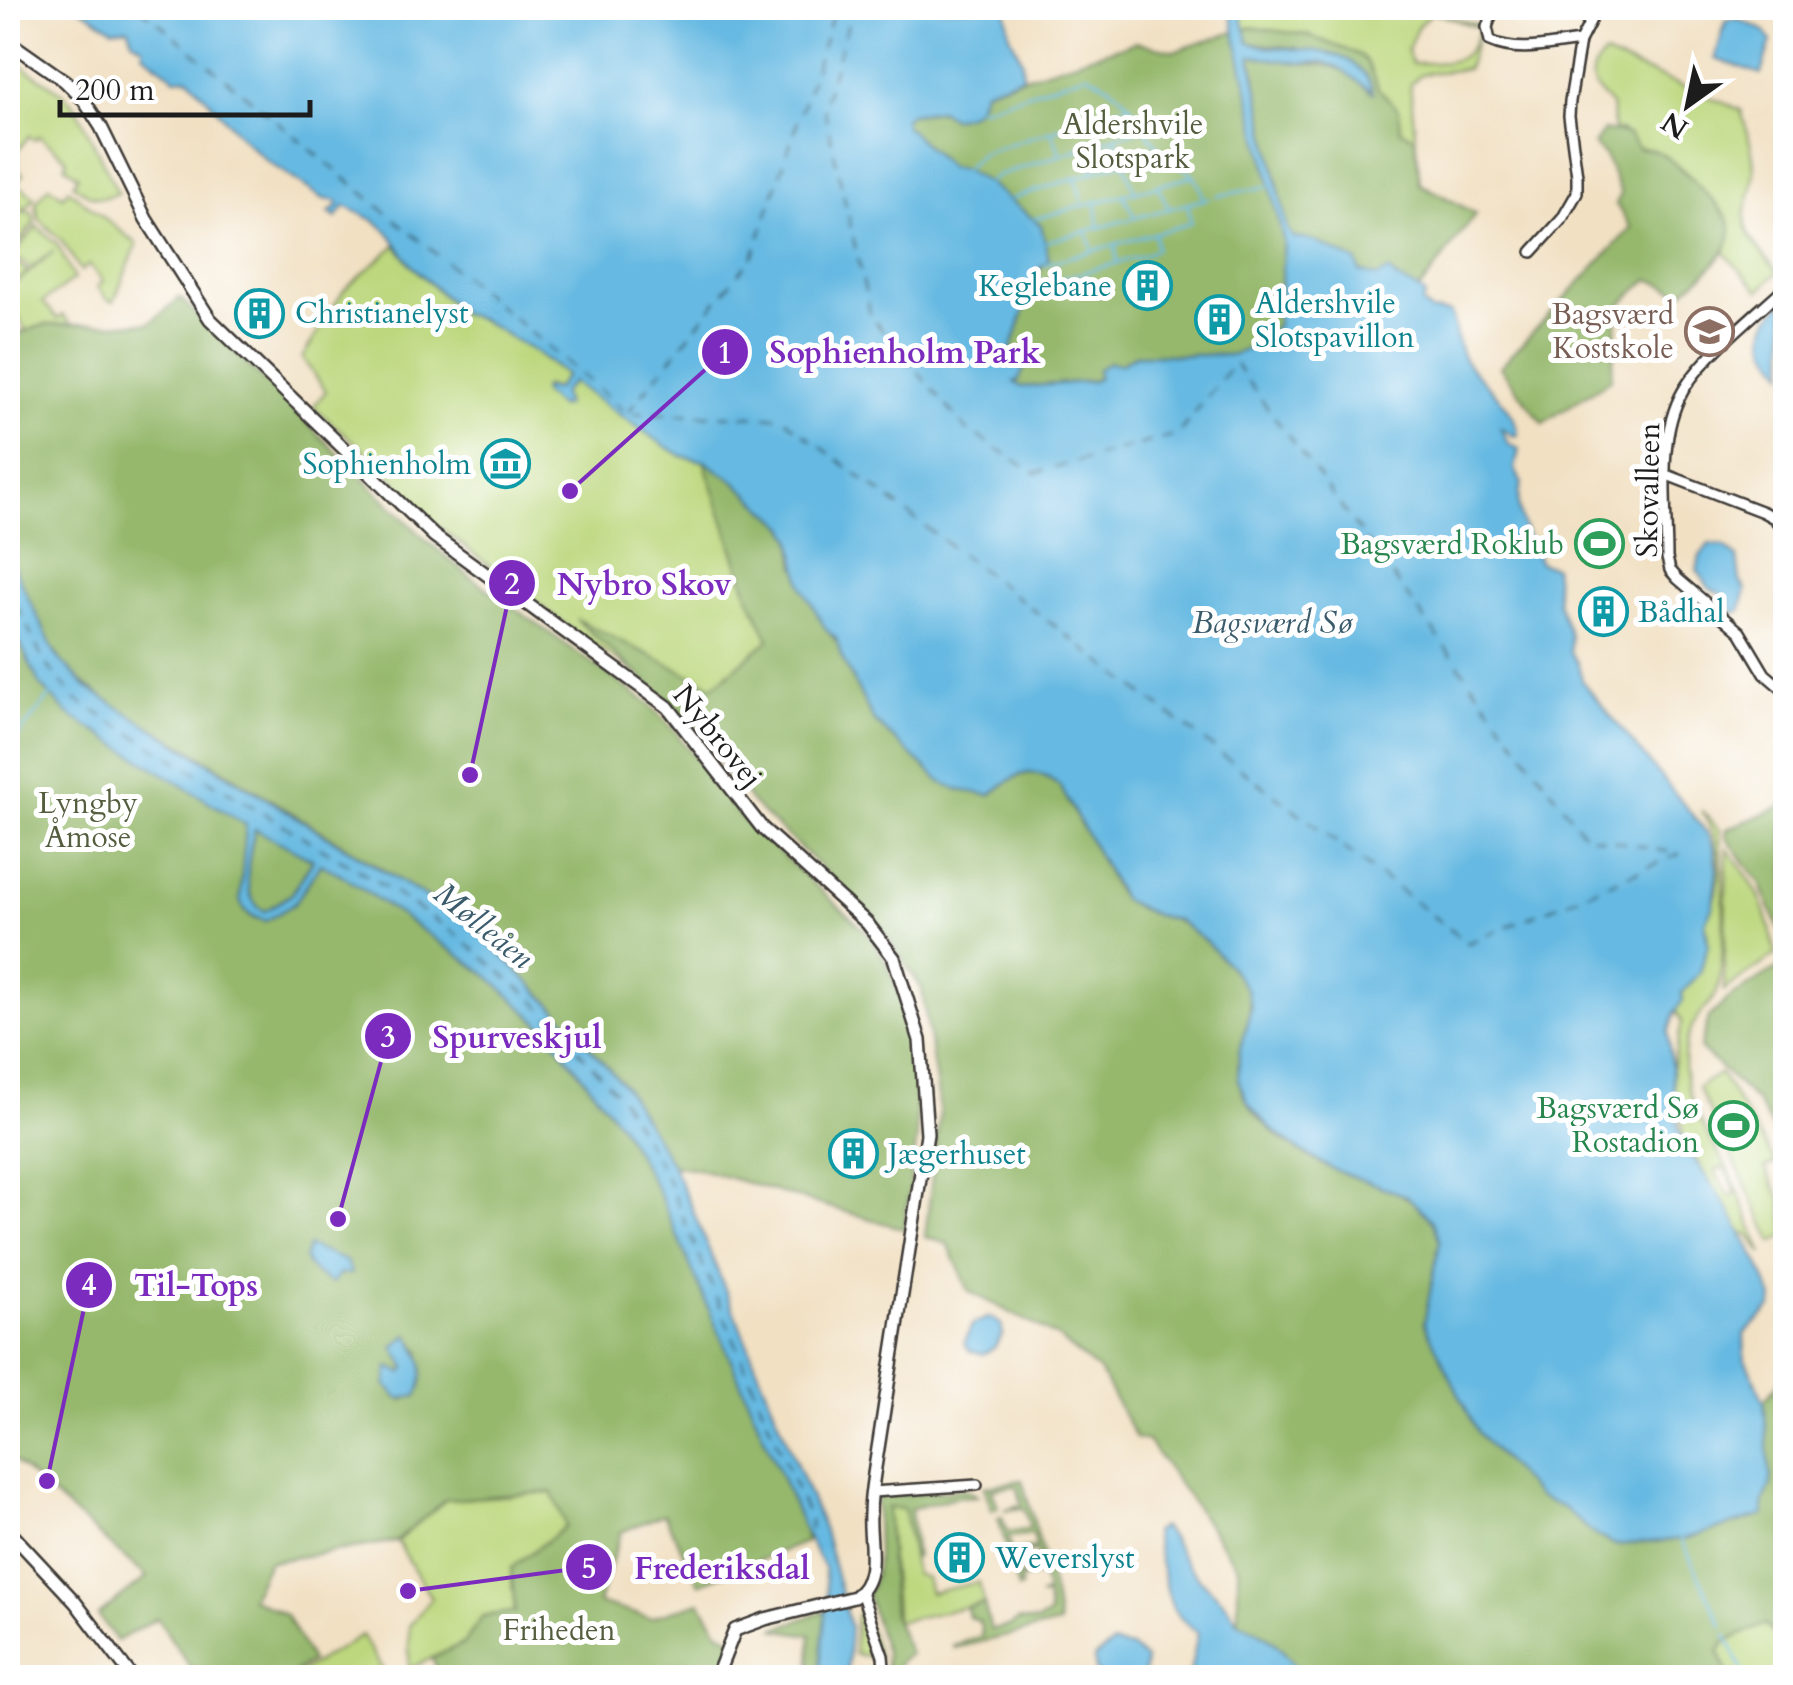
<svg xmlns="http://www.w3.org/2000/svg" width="1793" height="1685" font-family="Cardo,serif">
<rect width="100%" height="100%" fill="#fff"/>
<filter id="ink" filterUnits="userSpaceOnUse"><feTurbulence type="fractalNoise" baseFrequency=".01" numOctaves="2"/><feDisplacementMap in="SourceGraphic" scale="20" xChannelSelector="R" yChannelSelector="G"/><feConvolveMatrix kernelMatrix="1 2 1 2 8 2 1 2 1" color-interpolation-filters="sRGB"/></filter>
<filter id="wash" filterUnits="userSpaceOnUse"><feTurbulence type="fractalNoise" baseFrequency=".0048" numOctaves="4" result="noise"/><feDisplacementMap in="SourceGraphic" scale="40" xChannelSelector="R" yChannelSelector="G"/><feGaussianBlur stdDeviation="2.25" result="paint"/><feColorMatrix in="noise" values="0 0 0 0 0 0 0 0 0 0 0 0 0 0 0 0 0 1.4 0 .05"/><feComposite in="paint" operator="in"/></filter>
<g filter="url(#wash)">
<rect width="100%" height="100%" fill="#f1e0c2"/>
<!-- green -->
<g fill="#bcd77d" stroke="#6c7a4c" stroke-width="2.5" fill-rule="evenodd">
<path d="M1239 8H1422L1481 26 1467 69 1421 74 1410 84 1420 183 1476 214 1419 290 1282 211ZM1432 12 1479 28C1470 66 1447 63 1412 63L1407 51 1418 26Z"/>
<path d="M1605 55 1741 110C1746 131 1754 148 1754 171 1754 186 1749 197 1746 210 1741 234 1764 255 1778 272L1759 291 1723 251C1729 237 1735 227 1725 214L1681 167 1639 149 1621 131H1614L1612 107C1598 90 1578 79 1605 55Z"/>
<path d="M8 57 60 91 76 107 118 193C98 202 90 197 73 184L78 176 65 166 67 162 65 157 39 136 35 140 29 136 14 155 19 160 15 166 23 174 16 183 35 197 24 211 21 206 19 208 8 200V172L12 165 8 161Z"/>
<path d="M49 186 63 196 68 189 137 244 114 301 108 300 97 287 103 281 89 265 81 271 62 241 38 218 36 203Z"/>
<path d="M8 205 19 213 31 211 35 222 11 252 8 249Z"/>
<path d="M37 226 58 245 74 279 43 302 58 319 63 315 72 326 44 325 26 331 8 296V261L10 258 28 271 16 283 54 251 31 268 13 255Z"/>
<path d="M396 245 411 265 462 314 480 319 538 354 566 376 556 389 545 386 543 393 560 407 565 401 561 394 571 381 682 456 704 461 853 686 728 776 683 705 571 629 425 516 381 465 313 407 326 391 302 358 344 290Z"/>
<path d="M1701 810 1720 830C1723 880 1727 933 1719 984 1717 1001 1698 1012 1691 1029 1668 1081 1709 1134 1733 1178L1730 1180 1723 1167 1715 1171 1729 1196 1736 1193 1731 1182 1734 1181 1763 1254 1748 1234 1743 1235 1683 1139 1681 1104 1674 1091 1672 1070 1682 1022 1675 1010 1682 1001V993C1699 974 1714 948 1705 922 1724 883 1724 848 1701 810Z"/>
<path d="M1727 849C1759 888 1766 905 1776 955L1724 990Z"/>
<path d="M1720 1073 1776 1163 1765 1168 1781 1199 1786 1235 1773 1242 1698 1087Z"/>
<path d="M552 1492 567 1526 511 1568 515 1612 483 1616 464 1643 409 1669V1626L431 1598 397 1541 445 1500Z"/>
<path d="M887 1508 904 1509 915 1574 926 1578 930 1593 979 1582 984 1603 896 1622Z"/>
<path d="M862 1608 879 1658 854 1654 856 1616Z"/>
<path d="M1765 1624C1779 1640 1785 1656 1785 1677H1730L1719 1652 1725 1642Z"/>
<path d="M362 1635 387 1677H292Z"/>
</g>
<!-- forest -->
<g fill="#95b86c" stroke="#586a44" stroke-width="2.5" fill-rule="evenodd">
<path d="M1250 27 1308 35 1360 55 1367 62 1378 88 1399 110 1401 131 1415 137 1420 184 1476 214 1419 290C1394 275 1379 282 1358 271 1335 259 1320 242 1294 238L1287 229 1251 55C1267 58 1284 62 1301 63 1335 65 1342 66 1369 90L1366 75 1297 48 1249 43 1244 29Z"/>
<path d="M1237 31 1284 244 1277 324 1267 340 1233 355H1135L1093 381 1022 387 1015 384 1024 368 1009 355 1038 270 1045 264 1041 225 988 183 965 170 949 167 905 126 904 118 910 114 978 107 984 90 1135 42 1175 51Z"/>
<path d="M1604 130 1629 135 1639 149C1648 148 1654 149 1662 154 1675 162 1730 213 1731 227 1733 255 1701 275 1682 293L1649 279 1619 306 1611 379 1543 423 1500 367 1631 228 1616 204 1621 194 1605 156 1594 145Z"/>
<path d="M180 298 424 538 468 575 648 703 674 730 742 819 867 932 887 963 904 1007 915 1072 917 1137 904 1229 703 1170 672 1165 625 1087 555 1008 474 927 193 751 116 707 69 673 42 631 8 555V330L11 336 44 325 150 323Z"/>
<path d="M704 461 733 480 786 527 792 539 796 566 826 629 840 646 841 656 874 721 990 795C1016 775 1031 762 1060 786 1074 813 1089 839 1104 866 1109 876 1115 892 1123 899 1138 913 1163 913 1179 922 1203 935 1230 962 1244 986 1264 1021 1220 1059 1248 1103 1266 1132 1301 1155 1331 1168 1365 1183 1436 1194 1440 1241 1442 1258 1428 1304 1424 1324L1538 1496 1564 1508 1594 1534 1615 1545 1684 1539 1763 1515V1502L1771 1484 1764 1401 1785 1374V1661L1776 1636 1765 1624 1725 1642 1719 1652 1730 1677H1303C1286 1651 1268 1632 1238 1622V1567L1148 1441 1136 1438 1100 1372 1057 1337 969 1291 948 1244 925 1237 940 1110 922 989 875 918 752 803 701 730 576 619 713 686 769 640 748 594Z"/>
<path d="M8 618 39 683 247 825 244 910 252 917 266 921 295 903 321 863 342 875 486 974 545 1028 621 1126 658 1191 803 1524 806 1542 699 1584 664 1514 621 1532 598 1603 650 1618 700 1602 718 1630 738 1642 735 1677H441L432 1658 464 1643 483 1616 515 1612 511 1568 566 1526 552 1492 445 1500 397 1541 268 1562 251 1598 286 1615 311 1661 287 1677H197L157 1618 117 1641 98 1615 147 1577 8 1456ZM408 1335 421 1352 405 1400 399 1399 386 1385 390 1367 403 1373 406 1367 401 1356Z"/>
<path d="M1785 805 1786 931H1780L1760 883 1726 837 1727 829Z"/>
<path d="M255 829 313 859 292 894 265 911C237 900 250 852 255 829Z"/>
<path d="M1785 964V1149L1756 1101 1700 1048 1709 1017 1729 998Z"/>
<path d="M1022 1480 1052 1585 1059 1624 954 1648 953 1645 982 1636 980 1622 969 1617 967 1608 984 1603 991 1630 1010 1626 1019 1620 1037 1622 1049 1615 1047 1597 1039 1596 1047 1593 1043 1579 1037 1575 1021 1579V1588L1018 1589 1010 1560 1019 1576 1041 1571 1037 1551 1017 1554V1551L1036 1547 1033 1534 1008 1537 1012 1552 1008 1553 998 1518 1002 1517 1007 1532 1030 1528 1024 1508 1004 1510 1022 1504 1017 1486 992 1489 998 1508 992 1510 984 1487Z"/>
<path d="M967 1489 977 1496 955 1497 911 1509 916 1557 913 1558 904 1509 887 1508 893 1615 910 1654 901 1660 891 1677H886L885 1652 867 1594C886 1565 871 1529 878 1497Z"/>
<path d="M828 1610 819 1677H810L811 1635 774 1629Z"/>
</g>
<!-- water -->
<g fill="#66b9e2" stroke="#416a7f" stroke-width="2.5" fill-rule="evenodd">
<path d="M79 8H1006L1010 35 1022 60 1023 76 984 90C976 113 975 114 951 118L940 110 910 114 904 118 905 126 949 167 964 170 988 183 1041 225 1049 259 1038 270 1009 355 1024 368 1019 380 1014 382 1022 387 1093 381 1099 378 1097 370 1109 362 1120 364 1135 355H1233L1267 340 1277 324 1284 244 1229 8H1239L1249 43C1288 55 1359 38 1373 92L1338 67 1324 62 1300 63 1251 56 1287 229 1294 238 1312 240 1357 262 1360 272 1377 277 1389 271C1396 282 1414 285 1425 295L1422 304 1430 311 1451 313C1455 328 1456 345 1464 359 1480 384 1517 404 1518 435L1514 436 1501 428 1509 444 1519 449 1515 469 1522 484C1511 511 1529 538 1540 563L1554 567 1558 603 1570 636V652L1577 662 1583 682 1708 834 1714 848 1717 871 1713 906 1705 922 1708 945 1700 973 1682 993 1683 1001 1675 1011 1668 1034 1674 1091 1679 1130 1688 1150 1729 1210 1759 1264 1773 1298 1772 1307 1744 1335 1745 1359 1764 1401 1771 1484 1763 1502 1764 1515 1684 1539 1615 1545 1594 1534 1564 1508 1538 1497 1478 1433 1424 1323 1440 1241 1433 1222 1407 1196 1332 1169 1301 1151 1270 1128 1248 1103 1238 1080 1239 1052 1251 1007 1246 989 1232 969 1205 941 1177 920 1155 915 1123 900 1060 786C1031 762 1016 775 990 795L959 790 941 782 874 721 841 656 836 638 826 630 802 586 792 539 786 527 733 480 704 461 682 456 665 446 572 382 562 393 565 406H558L543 393 542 388 556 389 566 375 538 354 480 319 462 314 411 265 390 234 377 222 345 206 336 218 329 213 338 205 337 201 324 199 267 161 245 141 188 77 175 78 143 53V47L132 40 129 28 113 29Z"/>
<path d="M1736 18 1765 31 1771 41 1761 74 1715 59 1726 21Z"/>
<path d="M1785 300V373C1761 343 1756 328 1785 300Z"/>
<path d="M1709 544 1724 546 1737 557 1740 581 1746 590 1740 611 1733 613 1727 597 1709 588 1697 570 1700 556Z"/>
<path d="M8 555 56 655 86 687 474 927 555 1008 625 1087 672 1165 691 1206 824 1531 850 1627 847 1676 850 1677H819L827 1594 824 1568 808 1539 658 1191 621 1126 545 1028 486 974 342 875 320 864 295 903 266 921C253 917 246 914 240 901L246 825 68 714 39 683 8 618ZM255 829 313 860 292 894 265 911C238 900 249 852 255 829Z"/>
<path d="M308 1246 346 1261 352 1274H339L332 1283C320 1276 309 1271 304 1258Z"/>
<path d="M989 1317 1001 1324 1003 1334 994 1348 983 1354 970 1351 964 1343 972 1325Z"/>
<path d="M408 1335C421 1352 429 1375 417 1396L399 1399 386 1385 389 1367 403 1373 406 1367 394 1347Z"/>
<path d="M1161 1527C1173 1536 1176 1548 1184 1560 1199 1583 1225 1597 1238 1622 1268 1633 1286 1651 1303 1677H1189L1198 1633C1189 1626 1180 1619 1174 1610 1169 1604 1155 1542 1154 1532Z"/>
<path d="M1112 1644 1132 1648 1146 1660 1144 1677H1102L1095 1671 1094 1658Z"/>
</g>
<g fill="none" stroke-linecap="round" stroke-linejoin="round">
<!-- stream -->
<g stroke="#66b9e2" stroke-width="2.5">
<path d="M978 107 983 108 1086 74C1135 95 1129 111 1158 147 1174 167 1200 169 1203 199"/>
<path d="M1052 132 1060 153"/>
<path d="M1115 138 1134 190"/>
<path d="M1086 147 1094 171"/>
<path d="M964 170 982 153 1130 105"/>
<path d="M1076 178 1082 203"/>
<path d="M988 183 996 176 1144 128"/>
<path d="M1157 185 1169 209"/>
<path d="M1123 194 1135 218"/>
<path d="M1217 196 1270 186"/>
<path d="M1011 199 1158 151"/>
<path d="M1096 201 1099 228"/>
<path d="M1034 219 1194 176"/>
<path d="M1087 233 1092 249"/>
<path d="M1045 242 1209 198"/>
<path d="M1115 245 1117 261"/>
<path d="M1045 264 1191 223 1188 204"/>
<path d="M1038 278 1046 283 1145 255 1156 249 1154 234"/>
<path d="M8 748 51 695"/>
<path d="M1681 1539 1723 1627"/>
<path d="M1726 1635 1746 1678"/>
</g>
<!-- ferry -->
<g stroke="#3a5b6b" stroke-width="2.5" stroke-dasharray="12 10" stroke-linecap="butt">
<path d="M141 8 627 413 782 417 1468 943 1679 854 1585 835 1234 363 1178 434 1036 473 966 429 871 317 823 104 853 8"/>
<path d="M628 412 754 254 835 8"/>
<path d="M8 586 44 662 76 700 373 879 453 932 534 1000 620 1097 665 1174 810 1522V1530"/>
</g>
</g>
</g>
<g filter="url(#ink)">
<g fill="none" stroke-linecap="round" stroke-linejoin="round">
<defs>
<g id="minor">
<path d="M1494 8 1487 27 1490 41C1519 54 1549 45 1580 41"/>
<path d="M1532 252 1562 219 1577 193V176L1569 116 1570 101 1580 41 1597 8"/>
<path d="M1786 286C1755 315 1703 356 1683 391 1656 438 1667 505 1667 558L1670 570 1678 579 1740 632 1765 674 1786 692"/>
<path d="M1667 475 1763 512 1774 518 1786 533"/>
<path d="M872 1492 977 1485"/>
<path d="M861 1592 883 1656 885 1678"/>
</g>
<g id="tertiary">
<path d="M8 41 65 81 83 99 101 127 146 219 210 319 434 536 668 707 762 828 867 923 894 958 920 1040 927 1134 874 1474C872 1487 870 1500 870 1514 868 1541 881 1579 854 1597L765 1619 735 1630 716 1678"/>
<path d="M8 1530 75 1602 133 1678"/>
</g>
</defs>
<!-- minor casing -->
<use href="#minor" stroke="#3c3935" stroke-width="14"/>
<!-- tertiary casing -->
<use href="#tertiary" stroke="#3c3935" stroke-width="16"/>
<!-- minor -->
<use href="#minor" stroke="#fff" stroke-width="9"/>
<!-- tertiary -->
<use href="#tertiary" stroke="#fff" stroke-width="11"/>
</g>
</g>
<!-- icons -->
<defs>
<symbol id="building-ring" viewBox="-11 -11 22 22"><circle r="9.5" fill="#fff" stroke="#0f9aa8" stroke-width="1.5"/><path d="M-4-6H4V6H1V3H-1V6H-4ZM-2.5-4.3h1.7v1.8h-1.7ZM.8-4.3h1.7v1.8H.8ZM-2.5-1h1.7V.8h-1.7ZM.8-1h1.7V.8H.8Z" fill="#0f9aa8"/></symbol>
<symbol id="school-ring" viewBox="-11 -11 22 22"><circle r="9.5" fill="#fff" stroke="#8d6e63" stroke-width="1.5"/><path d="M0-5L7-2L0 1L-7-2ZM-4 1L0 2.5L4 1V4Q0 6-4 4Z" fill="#8d6e63"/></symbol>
<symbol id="museum-ring" viewBox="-11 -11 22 22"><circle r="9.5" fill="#fff" stroke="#0f9aa8" stroke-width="1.5"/><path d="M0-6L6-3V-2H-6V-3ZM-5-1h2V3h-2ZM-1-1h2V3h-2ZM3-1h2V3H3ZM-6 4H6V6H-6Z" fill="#0f9aa8"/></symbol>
<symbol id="stadium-ring" viewBox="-11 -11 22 22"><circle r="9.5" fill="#fff" stroke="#2e9e5b" stroke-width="1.5"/><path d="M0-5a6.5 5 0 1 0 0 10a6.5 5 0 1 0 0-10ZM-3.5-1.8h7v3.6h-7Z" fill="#2e9e5b"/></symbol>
</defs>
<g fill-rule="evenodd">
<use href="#building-ring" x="1120" y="258" width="55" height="55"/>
<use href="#building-ring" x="232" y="286" width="55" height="55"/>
<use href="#building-ring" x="1192" y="292" width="55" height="55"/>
<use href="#school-ring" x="1682" y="304" width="55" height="55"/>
<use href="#museum-ring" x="478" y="436" width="55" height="55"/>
<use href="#stadium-ring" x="1572" y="516" width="55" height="55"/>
<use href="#building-ring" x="1576" y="584" width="55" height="55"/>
<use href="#stadium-ring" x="1706" y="1098" width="55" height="55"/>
<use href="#building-ring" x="826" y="1126" width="55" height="55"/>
<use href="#building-ring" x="932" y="1530" width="55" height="55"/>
</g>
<g text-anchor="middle" stroke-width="10" stroke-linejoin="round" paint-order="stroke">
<!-- park labels -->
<g font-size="30" fill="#545d3e" stroke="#fff">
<text x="1133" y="134">Aldershvile<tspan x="1133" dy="34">Slotspark</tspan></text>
<text x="88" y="813">Lyngby<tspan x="88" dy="34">Åmose</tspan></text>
<text x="559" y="1640">Friheden</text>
</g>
<!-- culture labels -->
<g font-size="30" fill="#0d838f" stroke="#fff" text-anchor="start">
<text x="1112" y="296" text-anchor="end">Keglebane</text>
<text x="1255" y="313">Aldershvile<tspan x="1255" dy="34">Slotspavillon</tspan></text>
<text x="295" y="323">Christianelyst</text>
<text x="471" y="474" text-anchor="end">Sophienholm</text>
<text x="1638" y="622">Bådhal</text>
<text x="888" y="1164">Jægerhuset</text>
<text x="995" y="1568">Weverslyst</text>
</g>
<!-- education labels -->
<g font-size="30" fill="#785e54" stroke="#fff" text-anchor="end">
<text x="1674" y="324">Bagsværd<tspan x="1674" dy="34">Kostskole</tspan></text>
</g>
<!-- street labels -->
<g font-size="30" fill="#1c1c1c" stroke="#fff">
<text transform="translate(1648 490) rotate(-89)" y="10">Skovalleen</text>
<text transform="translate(718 736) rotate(51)" y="10">Nybrovej</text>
</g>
<!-- leisure labels -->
<g font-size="30" fill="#27864d" stroke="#fff" text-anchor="end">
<text x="1564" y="554">Bagsværd Roklub</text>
<text x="1699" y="1118">Bagsværd Sø<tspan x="1699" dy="34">Rostadion</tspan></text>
</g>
<!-- water labels -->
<g font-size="32" font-style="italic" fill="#3a5b6b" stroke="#fff">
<text x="1272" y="633">Bagsværd Sø</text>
<text transform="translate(484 925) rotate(39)" y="11">Mølleåen</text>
</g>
</g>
<!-- callouts -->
<path fill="none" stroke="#7b2cbf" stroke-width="4" d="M570 491L725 352M470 775L512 583M338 1219L388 1036M47 1481L89 1285M408 1591L589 1567"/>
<g fill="#7b2cbf" stroke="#fff" stroke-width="4">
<circle cx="570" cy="491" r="10"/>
<circle cx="470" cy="775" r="10"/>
<circle cx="338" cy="1219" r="10"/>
<circle cx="47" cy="1481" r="10"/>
<circle cx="408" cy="1591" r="10"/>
<circle cx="725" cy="352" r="25"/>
<circle cx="512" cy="583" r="25"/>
<circle cx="388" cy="1036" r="25"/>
<circle cx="89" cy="1285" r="25"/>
<circle cx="589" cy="1567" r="25"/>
</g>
<g font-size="30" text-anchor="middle" font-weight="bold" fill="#fff">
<text x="725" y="363">1</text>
<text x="512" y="594">2</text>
<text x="388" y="1047">3</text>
<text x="89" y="1295">4</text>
<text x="589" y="1578">5</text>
</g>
<g font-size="32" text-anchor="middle" font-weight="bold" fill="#7b2cbf" stroke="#fff" stroke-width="10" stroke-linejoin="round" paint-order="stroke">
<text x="905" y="363">Sophienholm Park</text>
<text x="644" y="595">Nybro Skov</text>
<text x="517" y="1048">Spurveskjul</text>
<text x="196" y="1296">Til-Tops</text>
<text x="722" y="1579">Frederiksdal</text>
</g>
<!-- margin -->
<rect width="1793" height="1685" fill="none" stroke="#fff" stroke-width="40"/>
<!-- north arrow -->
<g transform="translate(1688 105) rotate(213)" stroke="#ffffff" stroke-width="8" paint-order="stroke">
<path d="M0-8L18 38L0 25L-18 38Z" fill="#1c1c1c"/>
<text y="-15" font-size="28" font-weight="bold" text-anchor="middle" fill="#1c1c1c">N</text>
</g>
<!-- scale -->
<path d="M60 100v15h250v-15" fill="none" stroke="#1c1c1c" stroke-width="5"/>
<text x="75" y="100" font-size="30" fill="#1c1c1c" stroke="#ffffff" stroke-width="8" paint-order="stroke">200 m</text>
</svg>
